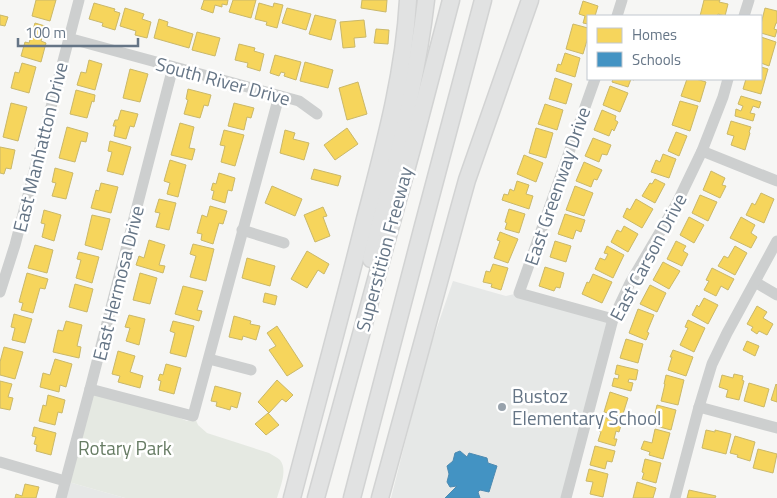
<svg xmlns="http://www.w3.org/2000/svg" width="777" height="498" font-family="'Titillium Web',sans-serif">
<rect width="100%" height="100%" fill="#f6f6f4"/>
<!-- built -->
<g fill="#e6e8e7">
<path d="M453 281 506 296 519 293 613 319 566 498H391L427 356Z"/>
<path d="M65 481 125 498H61Z"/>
</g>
<!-- green -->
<path fill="#e5e9e2" d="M90 389 139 401 187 421 195 418 198 425 207 433 269 453C272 455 277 457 280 460 288 470 280 487 277 498H125L65 481Z"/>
<!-- homes -->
<g fill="#f6d55c" stroke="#cab869">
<path d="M36 0H56L50 21 32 16Z"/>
<path d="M204 0H228L227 5 222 4V7L215 5 213 13 201 9Z"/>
<path d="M233 0H256L251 18 229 12Z"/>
<path d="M362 0H387L386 12 361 8Z"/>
<path d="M704 0H720L719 2 728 4 725 16 718 14 717 16H700Z"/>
<path d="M583 1 598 6 595 16H588V24L583 23 585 16 579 14Z"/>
<path d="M94 3 115 9 114 11 120 13 115 30 102 26 103 23 89 19Z"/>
<path d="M259 3 273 7 274 3 283 5 277 28 266 25 267 22 255 19Z"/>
<path d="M125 8 144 14 142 19 151 22 147 38 135 35 136 31 120 26Z"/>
<path d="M287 8 311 14 306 30 282 23Z"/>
<path d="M765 8 777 11V23H776L774 29 777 30 775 37 761 33V24Z"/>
<path d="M0 15 8 17 5 26 0 25Z"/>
<path d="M315 15 336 20 331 40 309 34Z"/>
<path d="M159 19 168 22 167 26 193 34 189 48 154 38Z"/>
<path d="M364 20 366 37 354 38 355 47 343 48 340 22Z"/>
<path d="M35 23 45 26 41 41 46 43 41 62 21 56 25 42 29 43Z"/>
<path d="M573 24 588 28V37L583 54 566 49Z"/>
<path d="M376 29 389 30 388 44 374 43Z"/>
<path d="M197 32 220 38 215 56 192 50Z"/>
<path d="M761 37 776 42 769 66 761 63Z"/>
<path d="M239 44 255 48 254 51 264 54 260 71 247 67 248 63 235 60Z"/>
<path d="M565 53 580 58 575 77 556 71 558 64 561 65Z"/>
<path d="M275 55 301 62 296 80 284 76 285 73 281 72 279 76 270 73Z"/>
<path d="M89 60 102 64 95 90 77 85 81 72 86 73Z"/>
<path d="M305 62 333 70 328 88 300 81Z"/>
<path d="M22 63 36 67 29 93 11 88 15 72 19 73Z"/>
<path d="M761 67 768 69 761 94 743 89 746 79H761Z"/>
<path d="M130 69 148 74 140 102 123 98Z"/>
<path d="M555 78 572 84 566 104 549 99Z"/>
<path d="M613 79H634V80L631 79 628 87 612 82Z"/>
<path d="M687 79H696L706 82 700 102 681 96Z"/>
<path d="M358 82 367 114 347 120 339 88Z"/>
<path d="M610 86 628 93 620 112 603 105Z"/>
<path d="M188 89 211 95 208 106 204 105 200 118 184 114 188 100 186 99Z"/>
<path d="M76 90 95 95 94 102 92 101 87 118 70 114Z"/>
<path d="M741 96 761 102 759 108 753 106 750 113 755 114 753 121 735 116 736 109 741 111 743 106 738 104Z"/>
<path d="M680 101 698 106 690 131 672 125Z"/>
<path d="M11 103 27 107 18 141 3 137Z"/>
<path d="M234 103 254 108 251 118 247 117 244 130 228 126Z"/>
<path d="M545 104 563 110 557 130 538 124Z"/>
<path d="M121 110 138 114 134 127 130 126 126 139 114 136 116 126H113L115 120H118Z"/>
<path d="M602 110 616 116 615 120 618 122 614 131 612 129 609 136 594 130Z"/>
<path d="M731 121 751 127 749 132 750 133 745 150 731 145 734 136 727 134Z"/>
<path d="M180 123 194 127 189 148 195 149 192 160 171 155Z"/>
<path d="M67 127 88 133 86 142 81 141 75 162 59 158Z"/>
<path d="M347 128 358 144 335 160 324 145Z"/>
<path d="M536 128 553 133 546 158 529 153Z"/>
<path d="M224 130 244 135 235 166 221 162 225 146 220 145Z"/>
<path d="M285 130 295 133 293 139 309 143 304 160 280 153Z"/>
<path d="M676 132 687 136 679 156 668 151Z"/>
<path d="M593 138 611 145 607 155 602 154 599 162 585 156Z"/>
<path d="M110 141 131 147 123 175 107 171 112 152 108 151Z"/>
<path d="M0 147 15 150 11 169 6 168 4 174 0 173Z"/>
<path d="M663 154 676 159 669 178 651 172 656 160 660 162Z"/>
<path d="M524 155 543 163 536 182 517 174Z"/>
<path d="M170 160 186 165 178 197 167 194 170 183 164 181Z"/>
<path d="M584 162 602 170 597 180 594 179 591 187 576 181Z"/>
<path d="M55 168 73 173 66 199 52 196 56 183 52 182Z"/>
<path d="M314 169 341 176 338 186 311 179Z"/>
<path d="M711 171 725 178 722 185 726 186 720 198 703 190Z"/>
<path d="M219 173 235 178 232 191 228 190 225 203 212 199 214 191 211 190 213 183 216 184Z"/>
<path d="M655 179 665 184 655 203 642 196 650 183 652 184Z"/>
<path d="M517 181 529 185 526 194 533 196 529 209 502 200 504 194 508 195 510 189 514 191Z"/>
<path d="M101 183 118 187 111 213 91 208 96 190 99 191Z"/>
<path d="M272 186 302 199 295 216 265 203Z"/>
<path d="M575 186 593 193 584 216 566 210Z"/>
<path d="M761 193 774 199 764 223 746 215 752 203 755 205Z"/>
<path d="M700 195 717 202 708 221 692 213Z"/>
<path d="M159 199 176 203 169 230 156 227 160 213 155 212Z"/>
<path d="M636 199 653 209 642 228 623 217 627 208 630 210Z"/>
<path d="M210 206 227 211 223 224 219 223 213 244 201 240 202 234 197 233 202 215 207 217Z"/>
<path d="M323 207 327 216 323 217 330 236 315 242 304 215Z"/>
<path d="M509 209 525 214 519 233 505 229 507 223 505 222Z"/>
<path d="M44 210 61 215 54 241 42 237 45 224 41 223Z"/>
<path d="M565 214 585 220 581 232 576 230 573 239 558 234Z"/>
<path d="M92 215 110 219 102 250 85 245Z"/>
<path d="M689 217 704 225 694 243 680 235Z"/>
<path d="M741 217 755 225 751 233 757 237 751 248 730 238Z"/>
<path d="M624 226 638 234 628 252 611 242 617 230 621 232Z"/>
<path d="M500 232 518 239 508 263 494 258 500 241 497 240Z"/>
<path d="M149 240 165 245 159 265 165 266 163 273 136 265 139 256 144 258Z"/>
<path d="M555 241 571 246 566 262 550 257Z"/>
<path d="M676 241 686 246 683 251 688 254 682 266 667 259Z"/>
<path d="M193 244 214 249 206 281 190 277 196 256 190 254Z"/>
<path d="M35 245 53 250 47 273 28 268Z"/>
<path d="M607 246 624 255 613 278 595 269 600 258 605 260 608 254 604 253Z"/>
<path d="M735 246 747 253 735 275 718 266 724 256 728 258Z"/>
<path d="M307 251 329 264 324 274 318 270 307 288 291 279Z"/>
<path d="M79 252 99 257 92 283 76 278 81 260 77 259Z"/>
<path d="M247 258 275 266 270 286 242 278Z"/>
<path d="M663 262 680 271 669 289 653 280Z"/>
<path d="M493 264 508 268 501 290 491 287 492 284 483 282 486 271 490 272Z"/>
<path d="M545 267 564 273 560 288 556 287 554 291 539 286Z"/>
<path d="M712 268 734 279 728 290 721 286 716 296 704 290 709 281 706 280Z"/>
<path d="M27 273 48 279 45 289 40 288 33 313 21 310 23 303 19 302Z"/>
<path d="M140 273 157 278 150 304 133 300Z"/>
<path d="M593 274 612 282 602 303 582 294 587 282 589 283Z"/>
<path d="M75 284 93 289 87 312 69 307Z"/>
<path d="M650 285 666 293 657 312 640 304Z"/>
<path d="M183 286 203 291 197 310 202 311 199 321 175 314Z"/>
<path d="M265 293 277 296 275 305 263 302Z"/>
<path d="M704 298 718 305 708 324 692 315 697 305 699 307Z"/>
<path d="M757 306 767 312 763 318 773 324 767 335 759 331 757 334 751 330 753 327 747 324Z"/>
<path d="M638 309 654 315 647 332 649 333 646 340 629 333Z"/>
<path d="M14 314 32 319 25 343 12 340 15 328 11 327Z"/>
<path d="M129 315 145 319 139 345 126 341 130 328 125 327Z"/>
<path d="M234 316 251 321 250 324 260 326 256 340 243 336 242 340 229 337Z"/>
<path d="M688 320 705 328 694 352 680 345 688 328 685 327Z"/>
<path d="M66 321 82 325 77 346 81 347 79 358 53 352 58 330 63 331Z"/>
<path d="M173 321 194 326 186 357 170 353 175 333 170 331Z"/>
<path d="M277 326 303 366 287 376 269 350 276 346 267 333Z"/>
<path d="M626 339 643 344 638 363 620 358Z"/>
<path d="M747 341 759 346 755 356 743 350Z"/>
<path d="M4 347 23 352 15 379 0 375V362Z"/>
<path d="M673 350 693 357 686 376 668 370 672 357H670Z"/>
<path d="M118 351 135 356 130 372 143 376 140 388 118 382 120 376 112 374Z"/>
<path d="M55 359 72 364 66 387 60 385 59 392 40 387 43 373 50 375Z"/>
<path d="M166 364 181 368 174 394 159 390 161 381 158 380 160 374 163 375Z"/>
<path d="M617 365 638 370 636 380 629 379 628 382 633 383 631 391 612 386 614 378 618 379 619 375 615 374Z"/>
<path d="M734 374 743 376 742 380 744 381 739 400 726 397 728 390 719 387 722 375 733 378Z"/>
<path d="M666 375 684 380 678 405 661 401 665 384H664Z"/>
<path d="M277 380 293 395 286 402 282 399 269 413 258 402Z"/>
<path d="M0 381 12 384 8 397 13 398 10 410 0 408Z"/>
<path d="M749 383 769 389 764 407 744 401Z"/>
<path d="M776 384 777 385V402L771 400Z"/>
<path d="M215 386 241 393 237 408 231 406 230 410 216 406 217 402 211 401Z"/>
<path d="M610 392 628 398 622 417 604 412Z"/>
<path d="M48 395 65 400 62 413 58 412 55 425 39 421 43 405 46 406Z"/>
<path d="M657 405 676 410 671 430 656 426 658 419 654 418Z"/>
<path d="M268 413 279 425 266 435 255 424Z"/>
<path d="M603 417 622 422 619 432 616 431 614 439H617L615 446 598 441 601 432 599 431Z"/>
<path d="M34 427 56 433 51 455 36 451 37 445 34 444 36 437 32 436Z"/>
<path d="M655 429 670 433 663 459 649 455 650 452 641 449 644 441 652 443Z"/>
<path d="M706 430 715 432V430L731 434 726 454 702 448Z"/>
<path d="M735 436 755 442 750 461 737 457 738 455 730 453Z"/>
<path d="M595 446 615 451 612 462 607 461 605 469 590 465Z"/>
<path d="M758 449 777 454 773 473 753 468Z"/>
<path d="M645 459 661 463 656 483 642 479 644 473 642 472Z"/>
<path d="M589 469 608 474 603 497 590 494 593 482 586 481Z"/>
<path d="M637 482 656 488 653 498H633Z"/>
<path d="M25 484 39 487 36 498H15L16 494 22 496Z"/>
<path d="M689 490 716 496 715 498H687Z"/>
</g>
<!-- schools -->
<path fill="#4393c3" stroke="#4d8ab1" d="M460 451 467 457 469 453 487 458 488 463 497 466 489 492 480 490 478 492 480 498H445L457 486 450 487 447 482 449 474 447 466 453 461 455 453Z"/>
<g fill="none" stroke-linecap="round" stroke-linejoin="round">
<defs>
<g id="highway">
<path d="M371 259C391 173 416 88 426 0"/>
<path d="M292 498C316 406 341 315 364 223 383 150 404 76 408 0"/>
<path d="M316 498 413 145 451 0"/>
<path d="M352 498 423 226 483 0"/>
<path d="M380 498 457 216 467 180 530 0"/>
</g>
</defs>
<!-- highway casing -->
<use href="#highway" stroke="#d2d3d3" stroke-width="19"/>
<!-- minor -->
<g stroke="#cdcfcf" stroke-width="11">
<path d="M617 16 622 0"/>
<path d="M744 16 749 0"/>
<path d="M68 38 299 101 317 114"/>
<path d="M595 79 519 293 613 319"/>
<path d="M702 151 777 181"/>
<path d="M242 230 284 243"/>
<path d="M755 282 777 295"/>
<path d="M0 292 15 245 79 0"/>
<path d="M209 359 251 370"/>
<path d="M90 389 193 416 279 96"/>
<path d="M699 407 777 428"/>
<path d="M0 462 65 481"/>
<path d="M61 498 90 389 173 67"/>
<path d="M566 498 613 319 630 283 677 203 702 151 723 97 728 79"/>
<path d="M675 498 699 407 712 364 727 333 777 241"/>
</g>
<!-- highway -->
<use href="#highway" stroke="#e1e2e2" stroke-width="16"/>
</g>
<!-- markers -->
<circle fill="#98a2ac" stroke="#fff" stroke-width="2" cx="502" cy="407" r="5"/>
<g text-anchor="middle" stroke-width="5" stroke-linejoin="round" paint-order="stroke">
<!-- street labels -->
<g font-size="19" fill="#657586" stroke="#fff">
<text transform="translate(223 81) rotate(15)" y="7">South River Drive</text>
<text transform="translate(40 147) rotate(-76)" y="7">East Manhatton Drive</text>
<text transform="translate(557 186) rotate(-71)" y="7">East Greenway Drive</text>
<text transform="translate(384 249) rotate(-75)" y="7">Superstition Freeway</text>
<text transform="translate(648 257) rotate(-62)" y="7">East Carson Drive</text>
<text transform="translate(118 283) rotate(-76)" y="7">East Hermosa Drive</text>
</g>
<!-- poi labels -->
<g font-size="19" fill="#657586" stroke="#fff" text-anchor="start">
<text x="512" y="403">Bustoz<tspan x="512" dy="22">Elementary School</tspan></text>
</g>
<!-- park labels -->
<g font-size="19" fill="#677c64" stroke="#fff">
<text x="125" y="455">Rotary Park</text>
</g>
</g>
<!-- legend -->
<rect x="587" y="15" width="175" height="65" fill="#ffffff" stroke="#c1c8cf"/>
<rect x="597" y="28" width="25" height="15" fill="#f6d55c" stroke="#c1c8cf"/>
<text x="632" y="40" font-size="15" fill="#657586">Homes</text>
<rect x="597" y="52" width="25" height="15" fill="#4393c3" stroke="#c1c8cf"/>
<text x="632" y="65" font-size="15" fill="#657586">Schools</text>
<!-- scale -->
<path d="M18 38v8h120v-8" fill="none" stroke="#657586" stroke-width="2.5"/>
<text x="25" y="38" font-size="15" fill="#657586" stroke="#ffffff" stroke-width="4" paint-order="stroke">100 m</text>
</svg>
